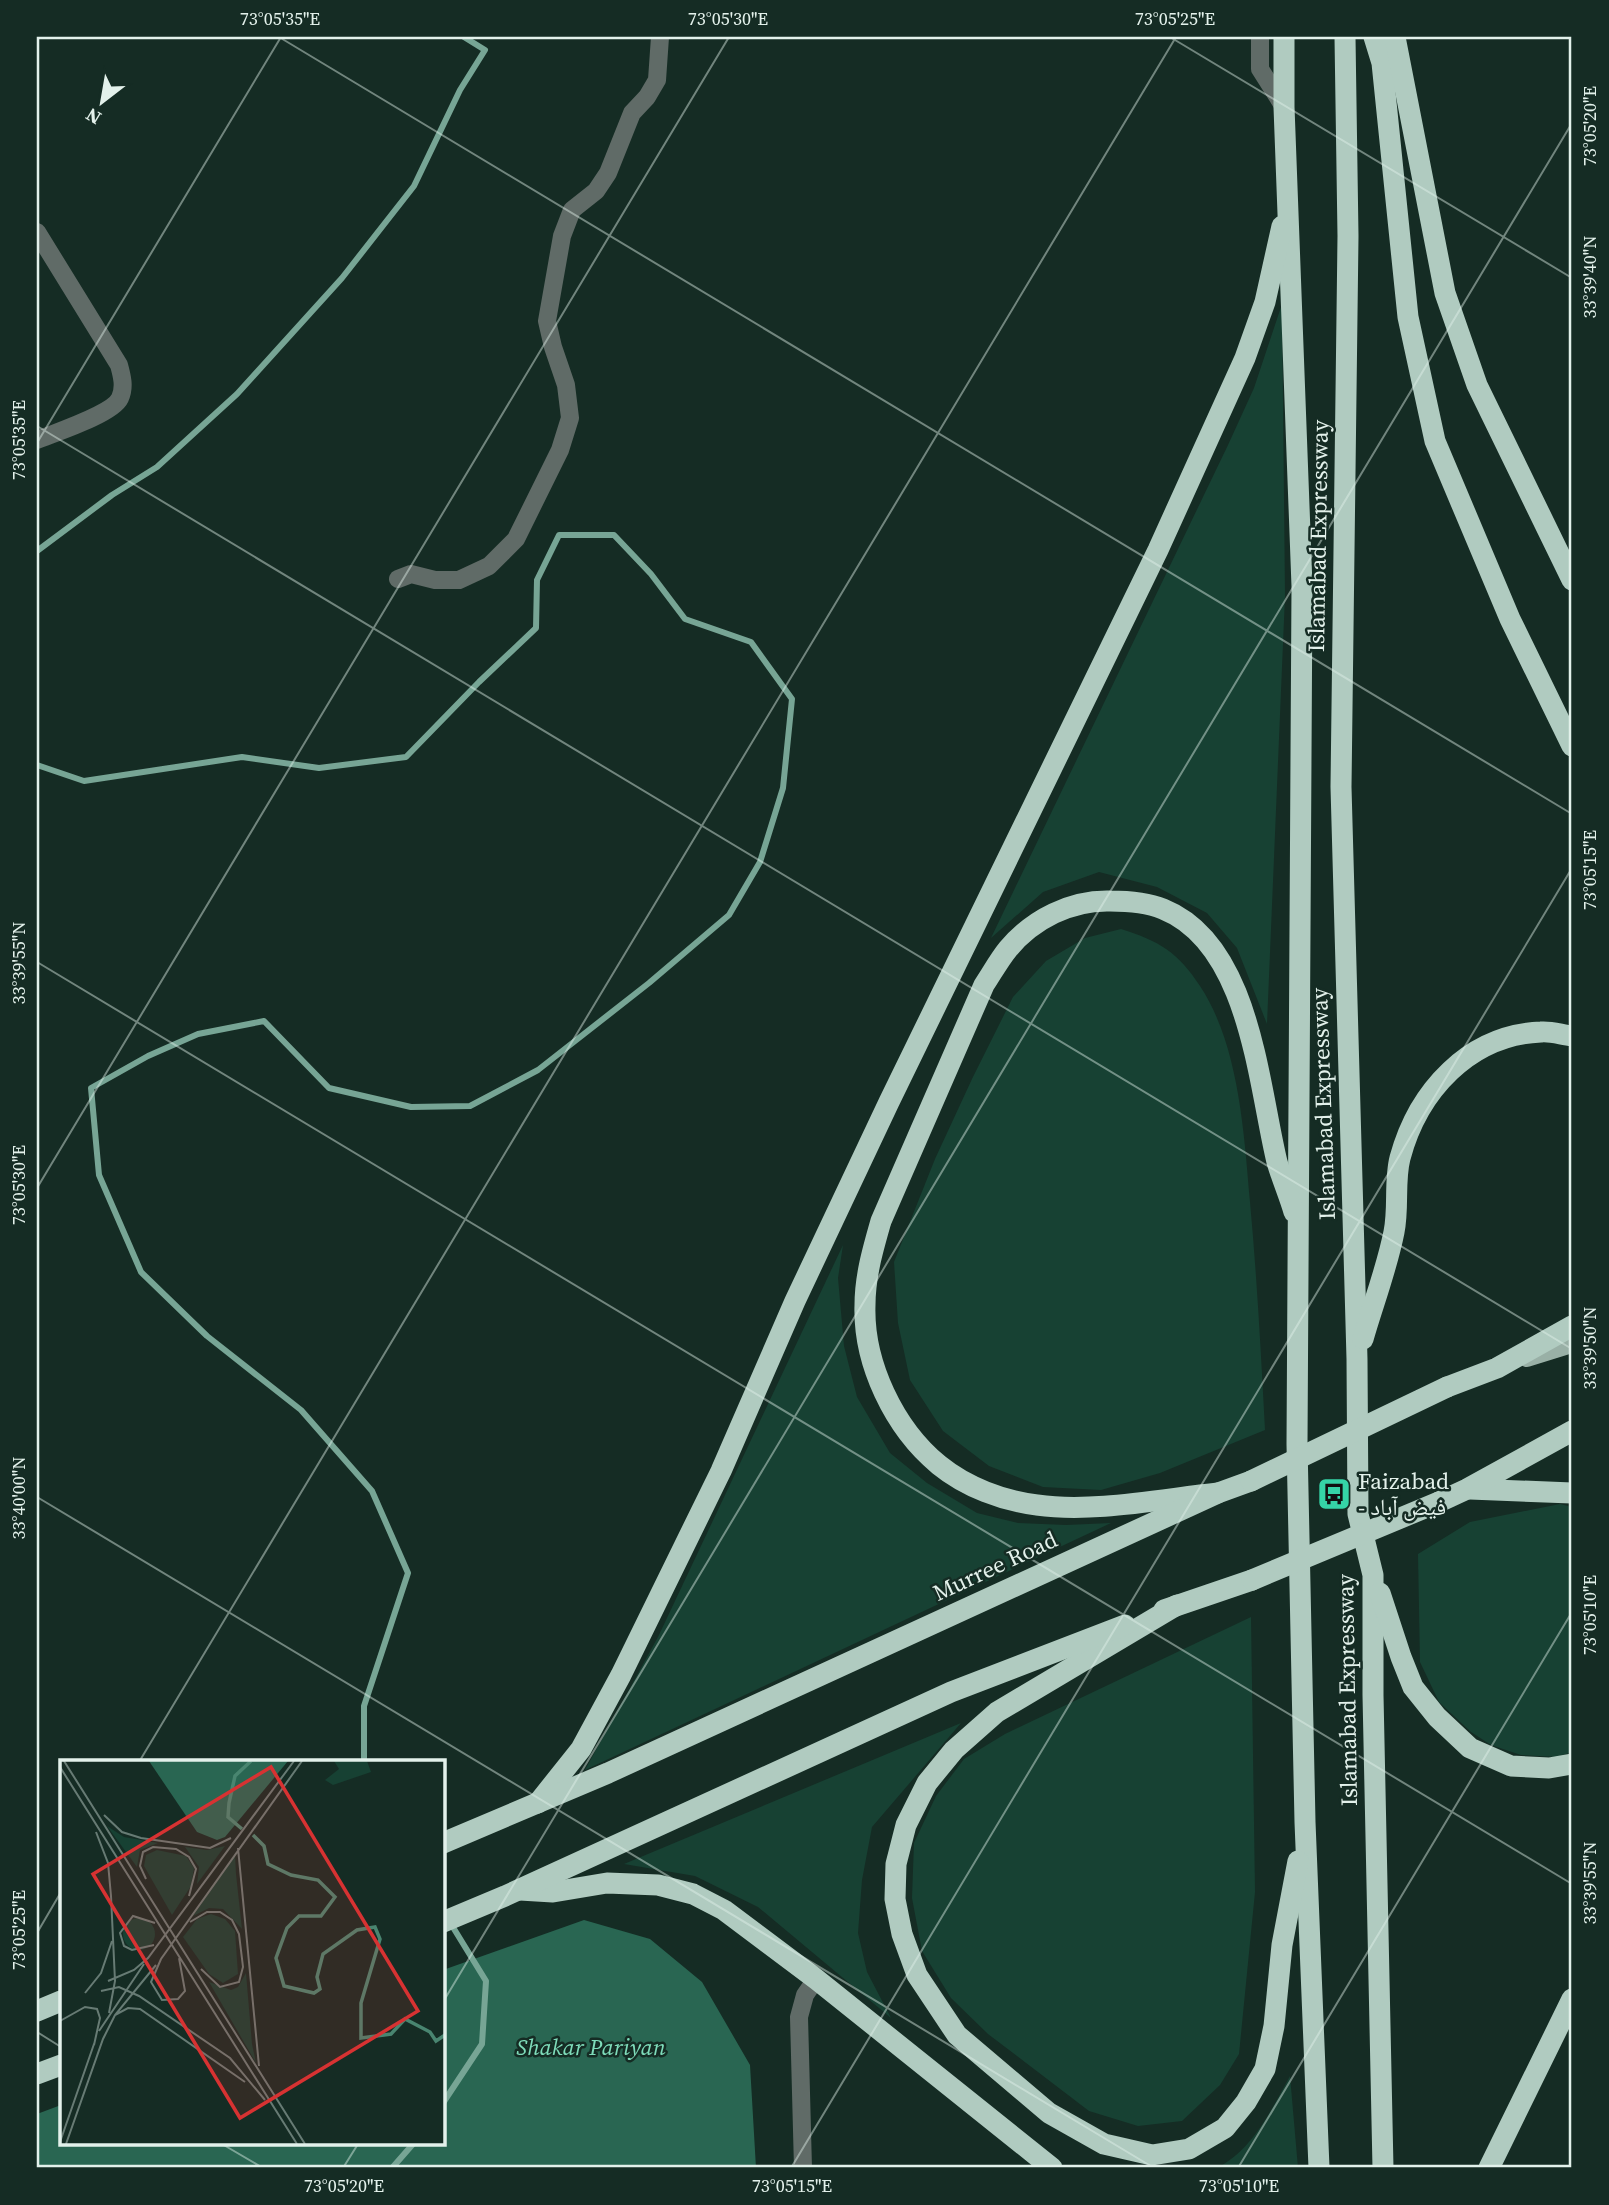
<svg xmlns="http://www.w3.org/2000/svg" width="1609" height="2205" font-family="'Source Serif 4','Noto Naskh Arabic',serif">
<rect width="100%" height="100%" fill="#152c24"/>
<!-- green -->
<g fill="#174133">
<path d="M1282 304 1285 596 1267 1024 1237 948 1207 913 1157 887 1099 872 1043 892 991 938 1228 445 1254 388Z"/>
<path d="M1121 929C1159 941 1178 952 1200 986 1239 1045 1244 1133 1250 1202 1257 1278 1261 1354 1265 1430L1160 1473 1101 1490 1043 1487 989 1466 943 1431 910 1380 898 1323 894 1262 935 1159 972 1079 1013 997 1046 961 1085 938Z"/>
<path d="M843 1245 838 1278 844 1346 857 1397 890 1453 927 1483 977 1513 1018 1523 1066 1525 1111 1523 585 1770 658 1637Z"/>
<path d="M1560 1504 1572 1507V1752L1557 1757 1521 1755 1491 1745 1471 1732 1439 1702 1420 1662 1418 1554 1470 1522Z"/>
<path d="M1251 1617 1255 1892 1239 2054 1220 2085 1182 2121 1138 2126 1089 2111 988 2034 951 1998 922 1951 912 1898 914 1843 936 1796 964 1759 1005 1734Z"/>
<path d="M961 1723 872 1827 862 1880 858 1933 867 1972 891 2018 758 1907 695 1876 624 1864Z"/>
<path d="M1290 2076 1298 2168H1217C1253 2150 1271 2110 1290 2076Z"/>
</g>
<!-- forest -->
<path fill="#296652" d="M584 1920 650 1939 702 1982 750 2065 756 2168H37V2114L61 2105V2144H443V1970Z"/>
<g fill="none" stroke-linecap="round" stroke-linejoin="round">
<!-- stream -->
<g stroke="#77a595" stroke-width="6">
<path d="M37 551 112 495 157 467 237 394 342 278 414 186 460 90 485 50 464 37"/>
<path d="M37 765 84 781 242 757 319 768 406 757 479 682 536 628 537 580 559 535H614L651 574 685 619 751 642 792 699 783 788 760 862 729 915 649 983 538 1070 470 1106 411 1107 329 1088 264 1021 198 1034 148 1056 91 1088 99 1175 141 1272 207 1336 301 1410 372 1491 408 1573 364 1706V1762"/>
<path d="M443 2103 482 2044 486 1981 451 1924"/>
<path d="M392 2168 413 2144"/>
</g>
<!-- minor -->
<g stroke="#606b67" stroke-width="18">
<path d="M1260 37V69L1284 107"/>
<path d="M37 232 119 365C122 376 125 387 120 398 113 414 54 433 37 440"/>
<path d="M398 579 411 574 435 580H459L489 566 516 539 560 450 570 418 566 385 553 347 547 321 562 236 572 210 596 191 608 173 632 113 647 97 657 80 660 37"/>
<path d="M803 2168 799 2017 805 1995 816 1979"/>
</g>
<!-- major -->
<path stroke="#99b0a6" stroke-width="18" d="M1527 1358 1572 1344"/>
<!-- highway -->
<g stroke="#b0cbc0" stroke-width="21">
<path d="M1284 37V107L1302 586 1297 1444 1305 1822 1319 2168"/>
<path d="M1345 37 1348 236 1341 787 1357 1359 1358 1514 1373 1575V1695L1383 2168"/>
<path d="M1374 37 1382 63 1408 317 1435 441 1510 619 1572 746"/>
<path d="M1395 37 1445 293 1477 385 1572 580"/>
<path d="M1363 1339C1373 1304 1387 1268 1394 1232 1399 1208 1394 1181 1400 1158 1418 1091 1469 1035 1541 1032 1551 1031 1562 1035 1572 1036"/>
<path d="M1447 1387 1497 1368 1572 1326"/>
<path d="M1470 1489 1572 1493"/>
<path d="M1218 1493C1161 1499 1093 1513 1037 1505 1003 1501 966 1487 939 1465 894 1428 863 1363 865 1305 865 1276 873 1249 881 1221L984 985C992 973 999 960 1008 949 1033 919 1071 900 1110 901 1128 901 1146 902 1163 909 1250 944 1258 1083 1277 1162 1282 1179 1289 1195 1294 1212"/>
<path d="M1439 1502 1467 1489 1572 1431"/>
<path d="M1380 1593 1401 1657 1413 1687 1437 1717 1470 1748 1511 1766 1549 1768 1572 1764"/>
<path d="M1177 1605 997 1712 954 1750 927 1783 906 1825 896 1864 895 1899 902 1934 917 1975 957 2035 1049 2113 1104 2144 1152 2155 1189 2149 1225 2128 1246 2102 1265 2069 1274 2026 1282 1945 1298 1861"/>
<path d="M1164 1610 1252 1580"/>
<path d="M538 1803 581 1749 621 1675 721 1471 795 1301 889 1102 1158 550 1245 358 1265 302 1282 226"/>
<path d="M443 1843 608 1773 1218 1493 1251 1481"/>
<path d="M520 1890 553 1892 607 1883 658 1885 693 1894 724 1910 816 1979 1052 2168"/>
<path d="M443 1922 505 1896 951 1692 1125 1625"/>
<path d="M37 2011 61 2001"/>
<path d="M37 2074 61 2065"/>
<path d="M1489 2168 1572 1999"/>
</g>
<!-- highway-bridge -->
<g stroke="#b0cbc0" stroke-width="21">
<path d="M1251 1481 1447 1387"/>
<path d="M1252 1580 1439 1502"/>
</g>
</g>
<!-- ticks -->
<path fill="none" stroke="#e3f1eb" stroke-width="2" stroke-opacity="0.45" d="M279 37 1572 814M1170 37 1572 278M37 426 1572 1349M37 443 281 37M37 962 1572 1884M37 1188 729 37M37 1497 1154 2168M139 1762 1176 37M37 1933 61 1892M443 2002 1572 123M37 2032 61 2047M222 2144 263 2168M343 2168 358 2144M791 2168 1572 868M1238 2168 1572 1612"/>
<!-- icons -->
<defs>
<symbol id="bus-square" viewBox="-11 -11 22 22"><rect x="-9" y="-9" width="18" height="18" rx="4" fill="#35d4a7" stroke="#152c24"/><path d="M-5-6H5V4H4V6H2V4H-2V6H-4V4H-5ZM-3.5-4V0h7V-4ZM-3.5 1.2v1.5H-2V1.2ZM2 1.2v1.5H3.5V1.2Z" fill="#111"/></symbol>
</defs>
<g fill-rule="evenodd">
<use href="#bus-square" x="1315" y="1475" width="38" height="38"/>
</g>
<g text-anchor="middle" stroke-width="5" stroke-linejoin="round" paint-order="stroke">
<!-- street labels -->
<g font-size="23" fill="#e3f1eb" stroke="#152c24">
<text transform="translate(1318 536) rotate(-89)" y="8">Islamabad Expressway</text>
<text transform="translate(1323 1104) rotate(-92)" y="8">Islamabad Expressway</text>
<text transform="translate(995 1566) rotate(-25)" y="8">Murree Road</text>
<text transform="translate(1347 1690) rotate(-91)" y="8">Islamabad Expressway</text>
</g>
<!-- poi labels -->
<g font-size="23" fill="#e3f1eb" stroke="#152c24" text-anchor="start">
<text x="1358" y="1489">Faizabad<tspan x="1358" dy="26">- فیض آباد</tspan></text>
</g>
<!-- park labels -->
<g font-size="23" font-style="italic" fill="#7edcba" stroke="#152c24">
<text x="591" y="2055">Shakar Pariyan</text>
</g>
</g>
<!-- overview -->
<g transform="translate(60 1760)">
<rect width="385" height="385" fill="#152c24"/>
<path d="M274 1H307L311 12 273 25 265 20 279 9ZM47 66 64 77 98 83 80 90 77 107ZM165 86 137 124 139 107 125 87 147 90ZM97 90 126 96 134 108 131 126 112 155 84 106 86 95ZM175 94 176 114 182 169 163 149 149 148 133 156ZM151 154 165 159 175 171 178 214 163 223 149 214 123 177 137 159ZM63 174a16 16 0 1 1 32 0a16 16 0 1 1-32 0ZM186 213 192 284 196 303 149 222 171 230 178 227Z" fill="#174133"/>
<path d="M89 1H228L165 77 157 80 137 72Z" fill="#296652"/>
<path fill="none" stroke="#498570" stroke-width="3.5" d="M182 69 168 57 169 43 175 16 191 1M193 75 204 86 208 104 231 115 258 120 275 137 261 156H239L227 168 216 198 224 226 254 233 260 229 257 217 263 194 297 170 315 167 320 179 301 243V278L331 274 345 259 370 272 376 281 385 275"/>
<path fill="none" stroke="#677b74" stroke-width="2" d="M4 1 245 384M0 7 237 384M44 55 62 72 81 78 150 88 171 78M36 72 48 103 51 136 55 221 49 253M178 88 199 306M86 119 80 106 83 92 93 87 116 89 129 97 136 109 129 136M130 162 147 152H160L172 160 179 174 183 207 179 222 160 227 141 209M94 185 72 190 64 186 60 173 73 156 95 163M119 198 125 231 118 239 102 240 91 222 101 199 242 1M48 221 74 210 88 198 234 1M41 231 59 227 79 236 170 298 205 340M25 233 41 213 52 181M55 255 68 248 80 249 185 322M0 261 25 247 37 249 40 258 34 285M39 271 84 204M0 382 34 284M6 384 43 279 55 255 96 205"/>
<path fill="#d73232" fill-opacity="0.15" stroke="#d73232" stroke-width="3.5" d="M211 7 358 251 180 358 33 114Z"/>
<rect width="385" height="385" fill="none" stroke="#e3f1eb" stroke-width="3.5"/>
</g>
<!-- border -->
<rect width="1609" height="2205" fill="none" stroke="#152c24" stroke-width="77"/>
<!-- north arrow -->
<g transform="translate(102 102) rotate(211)" stroke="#152c24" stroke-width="5" paint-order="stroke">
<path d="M0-5L12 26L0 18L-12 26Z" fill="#e3f1eb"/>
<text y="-10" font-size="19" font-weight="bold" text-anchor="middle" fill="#e3f1eb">N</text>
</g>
<rect x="38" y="38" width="1532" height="2128" fill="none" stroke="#e3f1eb" stroke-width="2.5"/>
<g font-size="18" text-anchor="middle" fill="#e3f1eb">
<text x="280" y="25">73°05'35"E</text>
<text x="728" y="25">73°05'30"E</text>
<text x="1175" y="25">73°05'25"E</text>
<text transform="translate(1590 126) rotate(-90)" y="6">73°05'20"E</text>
<text transform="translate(1590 277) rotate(-90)" y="6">33°39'40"N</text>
<text transform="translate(19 440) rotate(-90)" y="6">73°05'35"E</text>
<text transform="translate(1590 870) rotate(-90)" y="6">73°05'15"E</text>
<text transform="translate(19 963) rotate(-90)" y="6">33°39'55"N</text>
<text transform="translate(19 1185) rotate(-90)" y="6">73°05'30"E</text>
<text transform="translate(1590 1348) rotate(-90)" y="6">33°39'50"N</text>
<text transform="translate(19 1498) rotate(-90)" y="6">33°40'00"N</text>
<text transform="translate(1590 1615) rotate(-90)" y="6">73°05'10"E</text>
<text transform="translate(1590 1883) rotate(-90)" y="6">33°39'55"N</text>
<text transform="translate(19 1930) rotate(-90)" y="6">73°05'25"E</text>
<text x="344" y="2192">73°05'20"E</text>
<text x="792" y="2192">73°05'15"E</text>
<text x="1239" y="2192">73°05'10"E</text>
</g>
</svg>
